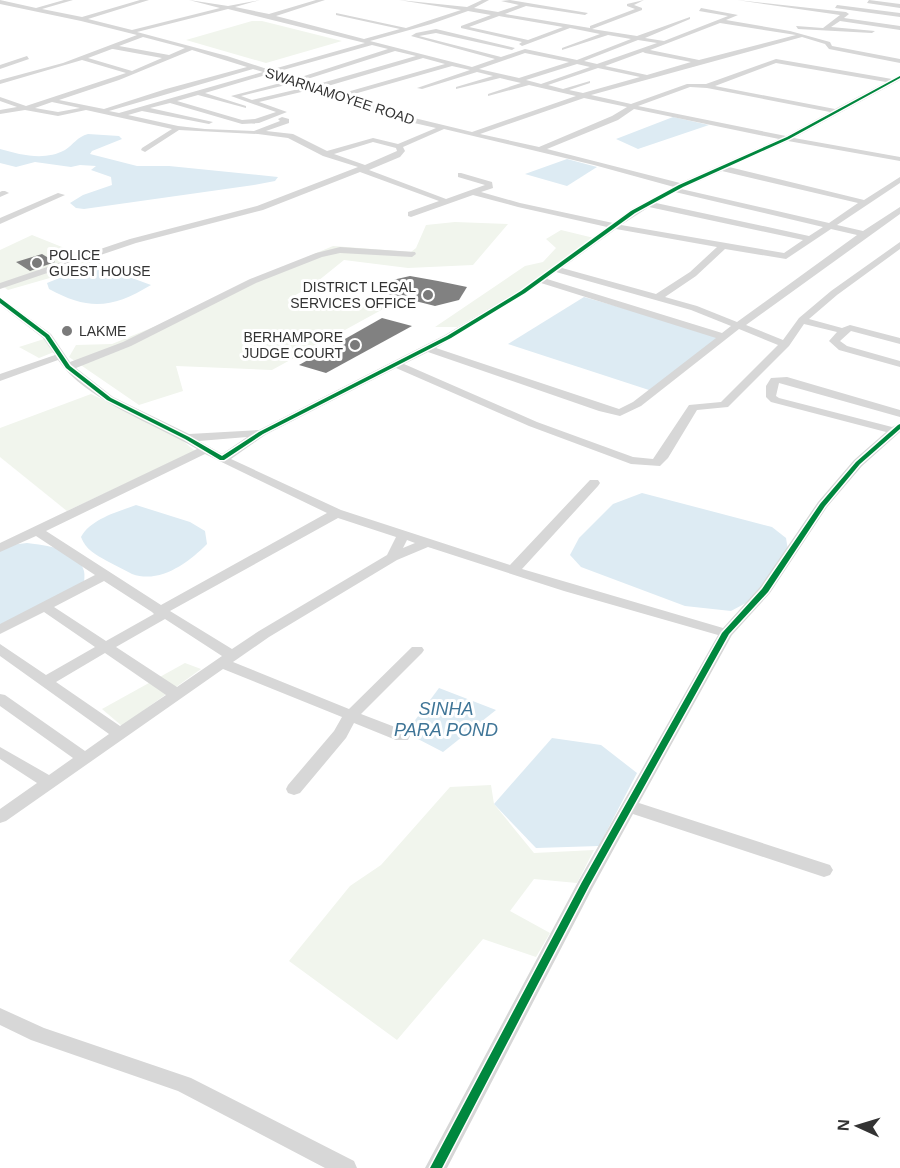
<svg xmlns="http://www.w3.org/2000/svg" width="900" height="1168" font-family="Helvetica,sans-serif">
<rect width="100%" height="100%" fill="#fff"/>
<!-- green -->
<g fill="#f1f5ed">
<path d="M252 21H262L342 41 266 63 186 40Z"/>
<path d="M455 222 508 224 473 265 408 268 344 260 313 285 287 300 319 309 354 299 385 308 272 370 176 366 183 391 139 405 69 357 76 345 112 344 178 317 236 287 333 246 411 252 416 248 426 225Z"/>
<path d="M561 230 594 238 519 291 457 327H435L525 266 543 262 556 248 546 239Z"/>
<path d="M32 235 102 263 8 290 0 284V250Z"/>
<path d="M44 339 59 350 39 358 19 347Z"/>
<path d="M91 394 173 433 195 451 67 511 0 457V428Z"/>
<path d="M185 663 201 669 122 726 102 709Z"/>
<path d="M491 785 494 804 534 853 594 850 577 883 534 879 510 911 550 933 536 957 483 939 397 1040 289 961 350 886 381 865 450 787Z"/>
</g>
<!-- water -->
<g fill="#ddebf3">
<path d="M673 117 709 125 638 149 616 139Z"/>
<path d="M88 134 119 136 122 139 92 151 90 154 137 166H169L278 177 275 181 254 185 84 209 76 208 70 203 83 195 112 185 111 177 91 170 96 166 80 165 71 167 35 162 16 167 0 163V149C21 155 45 161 65 150 74 144 77 137 88 134Z"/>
<path d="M567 159 597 167 567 186 525 174Z"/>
<path d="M102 267 151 285C113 308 89 311 49 289L47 283 67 275Z"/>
<path d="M584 297 721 336 652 391 508 344Z"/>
<path d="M642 493 772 527 786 538 788 550 757 597 731 611 685 606 581 567 570 555 579 538 613 504Z"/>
<path d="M136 505 190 522 205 531 207 544C188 563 160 584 132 574 124 570 115 565 107 561 95 554 86 550 81 537 91 519 117 512 136 505Z"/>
<path d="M27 543C46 545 78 549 84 571 85 575 84 581 84 585L0 625V550L10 545Z"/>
<path d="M439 688 496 710 443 752 416 738 420 729 413 723Z"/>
<path d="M552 738 601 745 637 773 599 846 536 848 494 804Z"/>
</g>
<!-- building -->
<g fill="#818181">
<path d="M42 254 55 262 30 271 16 262Z"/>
<path d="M410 276 438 281 467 287 459 300 435 306 376 291 388 281Z"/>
<path d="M382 318 412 326 326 373 299 365Z"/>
</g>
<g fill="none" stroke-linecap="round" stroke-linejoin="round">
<!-- minor -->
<g fill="#d7d7d7" fill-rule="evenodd">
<path d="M0 0 36 8 64 0H73L42 9 82 17 140 0H149L88 19 132 30 220 8 189 0 228 6 260 0 235 7 269 14 316 0H325L276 16 364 39 400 29 336 15V13L406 28 461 10 399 0 467 7 482 0H489L474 8 498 12 519 5 501 1 510 0 588 13 585 15 526 6 505 14 590 28V26L635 9 627 6V4L644 0 634 5 642 8V10L592 29 637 36 690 17V19L645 38 664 41 728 16 699 11 701 8 738 15 726 20 790 31 830 42 832 46 900 59V63L829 49 825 44 802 37 591 95 631 104 687 84H706L776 59 892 79 900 75V80L794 138 900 157V161L788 141 729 167 864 200 900 177V183L837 225 863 231 900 207V214L746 325 783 340 799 318 831 291 900 242V249L837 295 809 319 842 328 850 325 900 338V344L851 331 840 341 847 346 900 361V367L839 350 829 341 837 332 804 324 789 346 728 407 697 410 668 458 660 466 631 464 529 426 396 368 265 435 231 459 341 510 510 565 590 480H598L600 483 598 486 522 569 723 628 760 587 818 502 854 460 886 432 771 402 766 397V386L771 378 787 377 900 410V417L779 383 776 396 779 398 892 427 900 423V432L862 466 827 507 770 593 732 635 639 803 830 865 833 870 830 875 824 877 633 814 593 887 447 1168H425L579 880 718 635 564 591 428 547 397 560 269 637 233 662 349 709 412 647H422L424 650 422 653 361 714 408 732 410 736 408 740H396L354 723 346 738 300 793 294 795 288 793 286 789 288 785 334 731 342 717 223 669 6 821 0 823V809L37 783 0 759V747L49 775 73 758 0 706V694L5 695 85 751 109 734 0 656V644L46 675 95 647 44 612 0 634V624L95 575 36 536 0 552V543L197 449C155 424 85 400 58 360L0 381V374L55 355 43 338 0 305V297L51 334 70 362 123 342 250 279 316 253 340 247 415 252 416 254 412 257 340 253 322 257 256 283 131 346 76 368 113 397 189 434 259 430 445 335 520 290 607 227 518 207 473 195 411 217 408 216V212L439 201 360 172 263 210 136 243 0 289V283L130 239 257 206 358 167 323 156 288 138 258 134 179 130 145 152 141 150 142 148 172 129 86 110 58 116 25 110 0 114V110L17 107 0 101V97L26 106 126 73 82 60 0 84V80L63 63 137 35 81 21 0 4ZM228 9 365 43 270 70 227 56 137 32ZM468 11 491 15 461 26V28L522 42 519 44 522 46 570 28 600 34 562 48V50L608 35 631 39 577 60 525 49 501 57 419 36 436 33 512 50 515 48 436 29 416 33 411 36 495 59 472 67 370 41 431 24ZM499 16 563 27 528 40 469 27ZM720 23 796 35 699 60 650 50ZM143 37 185 48 169 55 119 46ZM638 40 657 43 597 64 584 61ZM372 45 388 49 295 79 276 72ZM112 49H113L162 58 132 71 88 58ZM192 50 247 67 166 89 104 109 59 100 119 80ZM395 51 416 56 315 85 301 81ZM643 52 645 53 691 62 647 75 605 66ZM525 53 569 62 519 78 479 69ZM423 58 445 64 340 94 321 88ZM776 63 886 82 835 109 715 86ZM577 64 590 67 541 84 526 80ZM452 66 470 70 417 88 422 89 477 72 493 76 456 87V89L500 78 521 83 488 94V96L529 85 576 96 472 132 406 116 347 96ZM598 68 640 77 583 93 569 90 590 83V81L563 89 548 85ZM253 69 263 72 119 113 109 111ZM269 74 288 81 231 96 276 112 255 119 242 120 177 101 198 95 246 108V106L205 93ZM294 83 307 87 252 100 241 96ZM690 87 707 88 830 112 786 136 638 106ZM314 89 401 120 436 128 398 144 373 138 327 151 293 134 266 131 289 123V119L282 117 278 119 280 121 254 131 205 129 178 126 128 115 142 111 209 124 213 122 150 108 170 103 242 124 259 123 287 112 259 102ZM584 98 627 107 612 116 539 147 480 134ZM52 102 80 108 58 112 35 108ZM634 109 779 139 680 183 547 149 618 120ZM444 129 594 165 674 187 630 210 613 223 520 203 481 192 493 188 492 182 461 173H458V177L485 185 446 199 369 170 400 157 405 151 403 147ZM373 142 396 148 397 151 365 165 334 154ZM722 171 858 203 829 223 681 189ZM675 192 823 227 809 236 656 203ZM649 207 803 240 784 253 621 225ZM616 229 717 247 690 272 656 294 562 268ZM831 229 857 235 737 322 697 306 665 297 696 276 725 249 786 259ZM556 272 691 310 731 326 722 333 547 279ZM541 283 716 338 633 402 619 409 436 348ZM739 329 778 345 721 402 689 405 653 459 633 457 537 422 404 364 428 352 599 411 620 416 641 406ZM247 437 222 454 199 441ZM205 454 327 513 161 605 46 531ZM338 518 396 537 387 555 259 631 232 649 170 611ZM407 540 415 543 403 548ZM104 581 152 612 154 614 106 641 54 607ZM165 619 222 656 177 687 116 647ZM105 653 166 695 120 726 56 682Z"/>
<path d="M737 0 846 12 849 14 844 18 900 26V30L840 21 831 27 875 31 872 33 798 29 796 26 823 28 840 15Z"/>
<path d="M869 0 900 4V8L867 3Z"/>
<path d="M837 5 900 13V17L835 8Z"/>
<path d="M27 56 29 59 0 69V65Z"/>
<path d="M2 191H5L9 193 0 197V192Z"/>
<path d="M58 193 65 195 0 224V218Z"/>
<path d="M0 1008 44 1028 191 1078 354 1161 357 1168H325L178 1091 31 1040 0 1025Z"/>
</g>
<defs>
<g id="cycleway">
<path d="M900 76V78L789 139 683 187 635 213 525 293 451 338 263 434 224 460H220L185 439 107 400 66 368 45 337 0 303V298L49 335 70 366 111 398 189 437 222 456 259 432 447 336 521 291 631 211 679 185 787 137Z"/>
<path d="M900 424V429L860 464 825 506 768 592 729 634 589 886 442 1168H430L582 882 722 633 762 589 820 504 856 462 898 425Z"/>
</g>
</defs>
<!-- cycleway casing -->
<use href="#cycleway" stroke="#fff" stroke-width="3"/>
<!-- cycleway -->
<use href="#cycleway" fill="#00873e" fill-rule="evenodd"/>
</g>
<!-- markers -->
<g fill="#7a7a7a" stroke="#fff" stroke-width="2">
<circle cx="37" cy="263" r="6"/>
<circle cx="428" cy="295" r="6"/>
<circle cx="67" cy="331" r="6"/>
<circle cx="355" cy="345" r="6"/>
</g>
<g text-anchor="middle" stroke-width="6" stroke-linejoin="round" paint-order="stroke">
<!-- far-street labels -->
<g font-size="14" fill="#333" stroke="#fff">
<text transform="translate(340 96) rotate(18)" y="5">SWARNAMOYEE ROAD</text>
</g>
<!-- far-poi labels -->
<g font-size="14" fill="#333" stroke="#fff" text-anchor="start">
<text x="49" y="260">POLICE<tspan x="49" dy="16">GUEST HOUSE</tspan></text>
<text x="416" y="292" text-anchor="end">DISTRICT LEGAL<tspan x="416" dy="16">SERVICES OFFICE</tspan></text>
<text x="79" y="336">LAKME</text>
<text x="343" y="342" text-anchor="end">BERHAMPORE<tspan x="343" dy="16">JUDGE COURT</tspan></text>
</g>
<!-- water labels -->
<g font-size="18" font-style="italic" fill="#3f7597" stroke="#fff">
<text x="446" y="715">SINHA<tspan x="446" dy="21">PARA POND</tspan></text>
</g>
</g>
<!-- north arrow -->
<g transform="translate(858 1126) rotate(274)" stroke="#ffffff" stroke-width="4.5" paint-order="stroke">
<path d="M0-4.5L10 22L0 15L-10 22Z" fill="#333333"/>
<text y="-9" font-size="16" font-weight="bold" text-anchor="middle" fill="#333333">N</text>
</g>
</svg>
